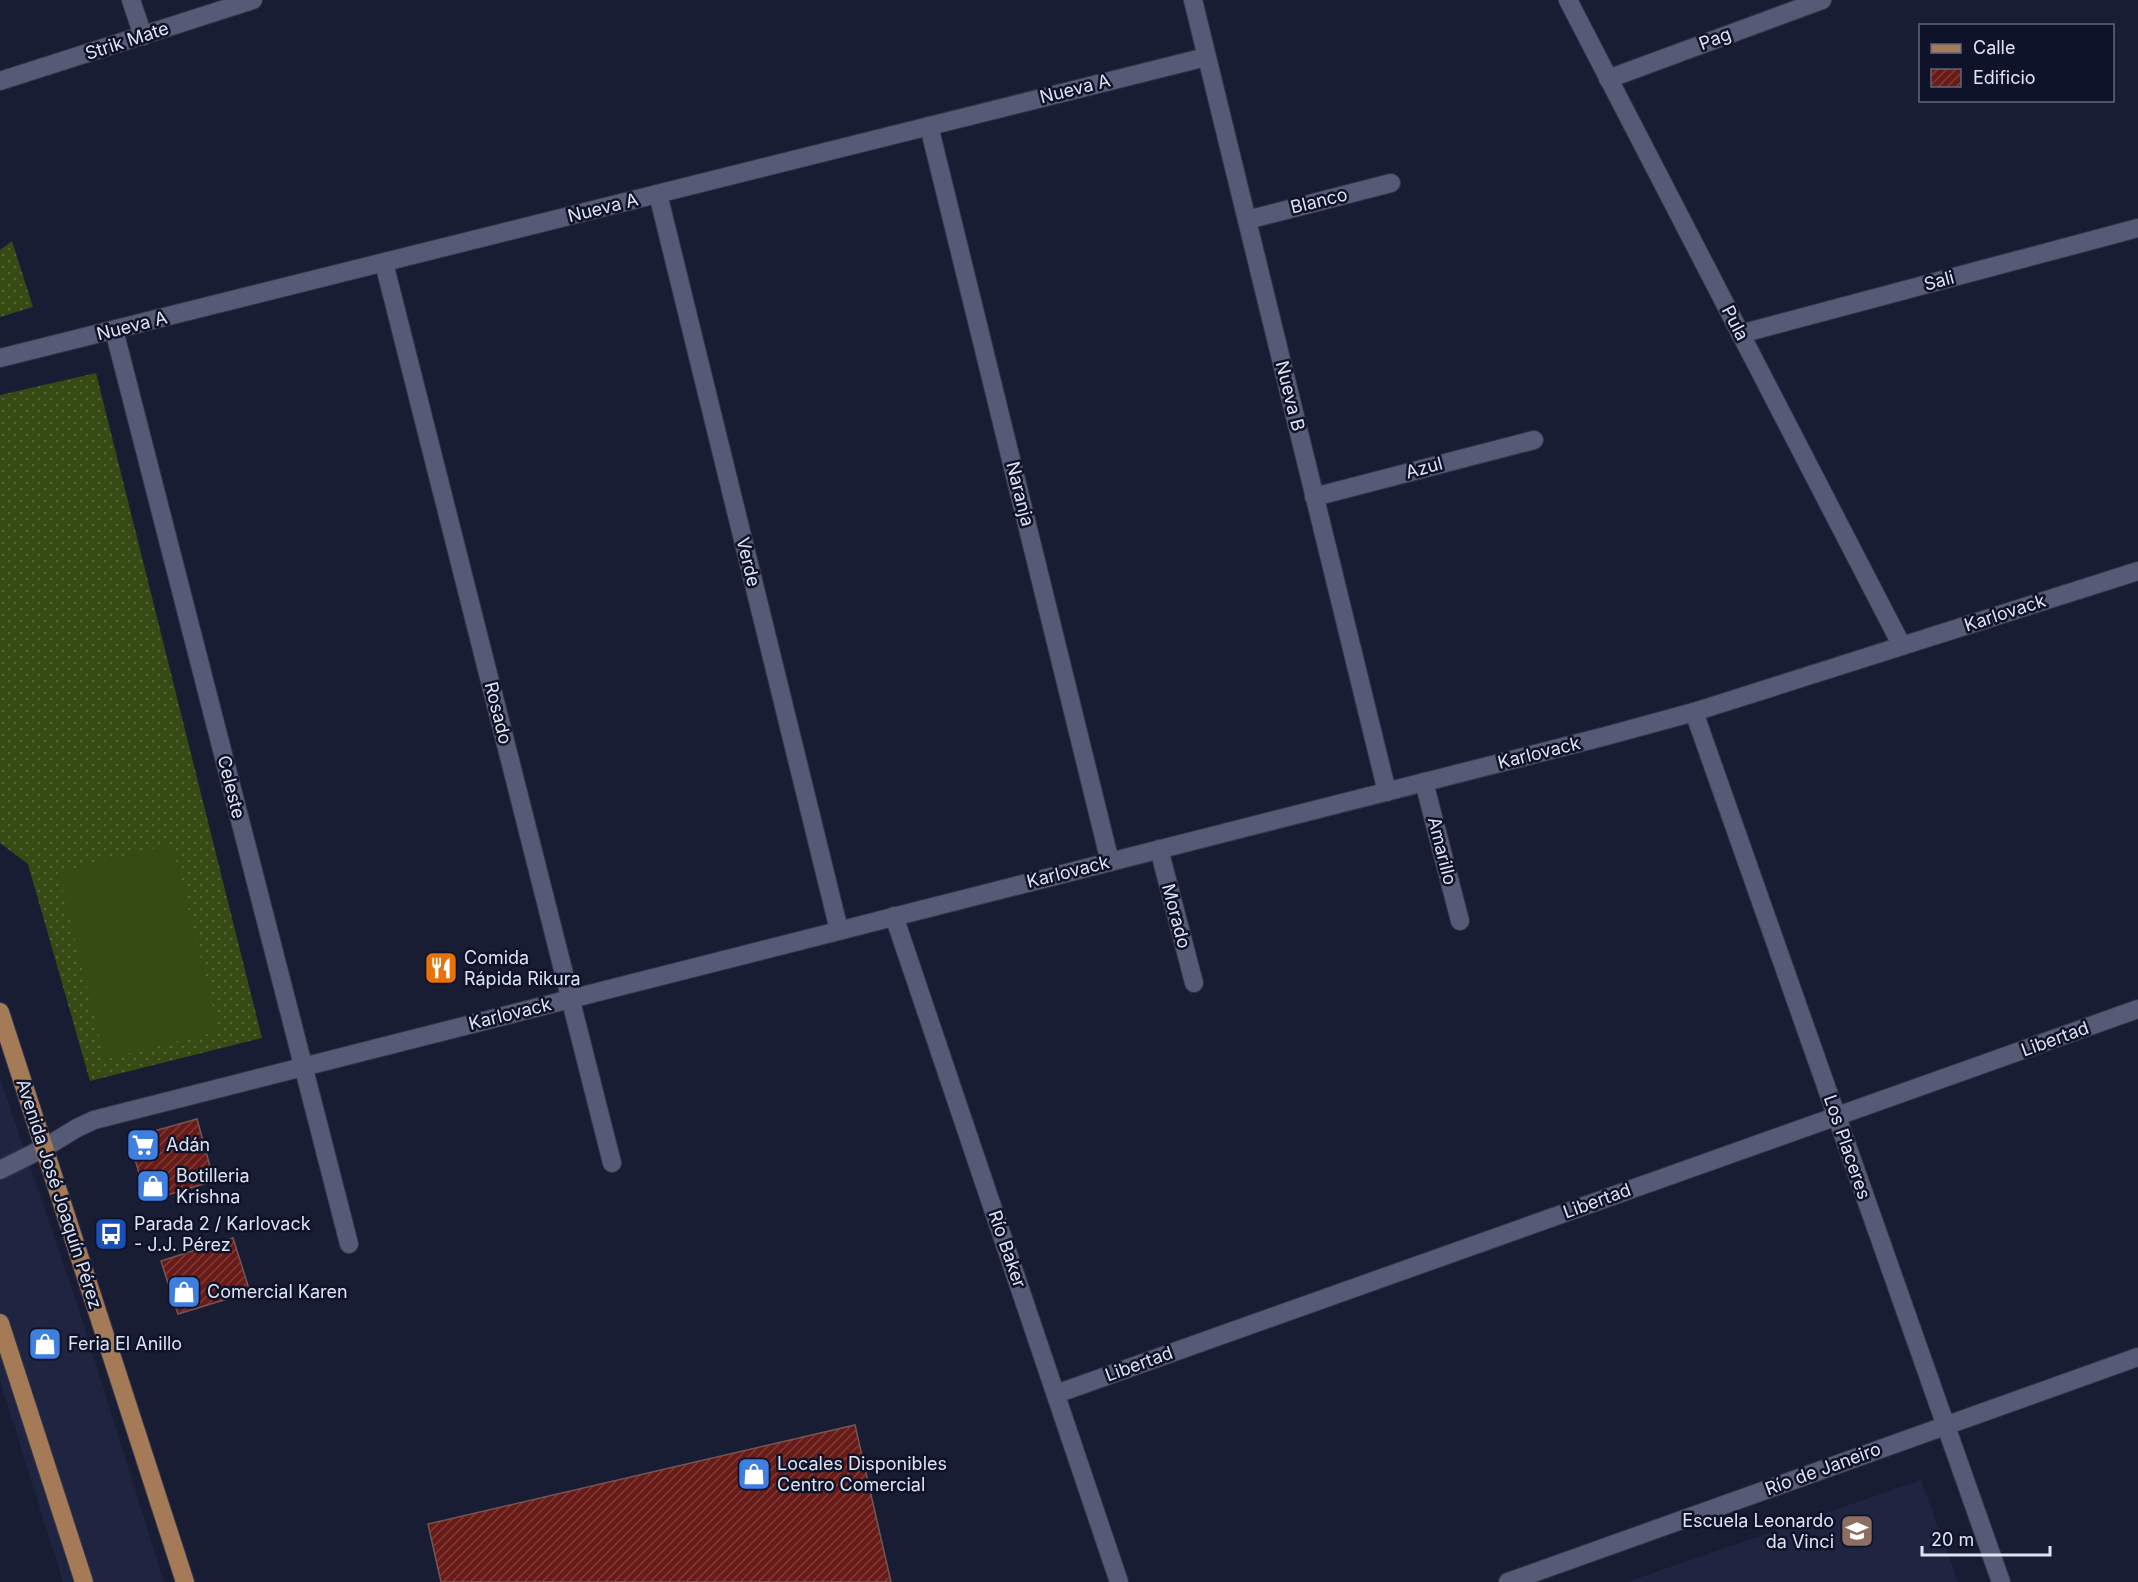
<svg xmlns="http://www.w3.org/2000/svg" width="2138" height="1582" font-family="Inter,sans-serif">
<defs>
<pattern id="grass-dots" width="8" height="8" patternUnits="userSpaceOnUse" patternTransform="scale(1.5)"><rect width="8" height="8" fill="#364a14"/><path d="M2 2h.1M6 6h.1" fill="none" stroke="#536437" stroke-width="1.8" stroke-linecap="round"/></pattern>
<pattern id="building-hatch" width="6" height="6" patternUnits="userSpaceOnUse" patternTransform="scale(1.5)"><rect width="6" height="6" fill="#691b17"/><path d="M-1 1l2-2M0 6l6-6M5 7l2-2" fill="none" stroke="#7e3c39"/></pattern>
</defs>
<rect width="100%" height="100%" fill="#181d33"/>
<!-- built -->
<g fill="#1f2541">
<path d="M0 1078 78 1307 164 1582H63L0 1381Z"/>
<path d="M1921 1480 1958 1582H1627Z"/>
</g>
<!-- grass -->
<g fill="url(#grass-dots)">
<path d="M12 241 33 307 0 317V250Z"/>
<path d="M96 373 262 1038 90 1081 28 864 0 843V395Z"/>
</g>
<!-- pitch -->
<path fill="#364a14" d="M172 844 219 1031 105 1059 58 872Z"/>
<!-- building -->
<g fill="url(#building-hatch)" stroke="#765652" stroke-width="1.5">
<path d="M197 1119 214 1181 147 1201 129 1138Z"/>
<path d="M233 1238 250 1292 178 1314 161 1261Z"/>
<path d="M855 1425 891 1582H441L428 1524Z"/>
</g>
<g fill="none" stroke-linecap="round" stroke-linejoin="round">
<defs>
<g id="minor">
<path d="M131 0 143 36"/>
<path d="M1193 0 1387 792"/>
<path d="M1568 0 1902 646"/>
<path d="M1608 79 1822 0"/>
<path d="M0 81 253 0"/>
<path d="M929 126 1110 862"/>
<path d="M658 194 839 930"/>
<path d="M1247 220 1391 183"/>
<path d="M384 263 612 1163"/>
<path d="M114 330 349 1244"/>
<path d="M1740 334 2138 228"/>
<path d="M0 358 1206 57"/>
<path d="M1314 497 1534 440"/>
<path d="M1694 712 2001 1582"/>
<path d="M1424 782 1460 921"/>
<path d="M1159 849 1194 983"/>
<path d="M894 916 1119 1582"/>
<path d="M44 1148 77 1128 94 1120 1606 736 1694 712 2138 571"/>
<path d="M1056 1394 2138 1009"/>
<path d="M1508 1582 2138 1357"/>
</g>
<path id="tertiary" d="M0 1170 44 1148"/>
<g id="primary">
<path d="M0 1012 185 1582"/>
<path d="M0 1323 84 1582"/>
</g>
</defs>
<!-- minor casing -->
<use href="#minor" stroke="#34374a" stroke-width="20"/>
<!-- tertiary casing -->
<use href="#tertiary" stroke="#34374a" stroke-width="20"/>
<!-- primary casing -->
<use href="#primary" stroke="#34374a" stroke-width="20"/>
<!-- minor -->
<use href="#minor" stroke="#555b76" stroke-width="18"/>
<!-- tertiary -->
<use href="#tertiary" stroke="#555b76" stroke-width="18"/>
<!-- primary -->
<use href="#primary" stroke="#a47a57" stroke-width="18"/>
</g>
<!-- icons -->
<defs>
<symbol id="restaurant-square" viewBox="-11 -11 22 22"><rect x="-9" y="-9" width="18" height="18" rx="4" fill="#e8710a" stroke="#0f1329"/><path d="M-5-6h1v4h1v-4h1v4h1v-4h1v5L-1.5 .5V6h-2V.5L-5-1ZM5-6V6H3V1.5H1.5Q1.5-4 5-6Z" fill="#fff"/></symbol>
<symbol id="supermarket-square" viewBox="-11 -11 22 22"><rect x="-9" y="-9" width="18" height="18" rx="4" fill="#3f7fe0" stroke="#0f1329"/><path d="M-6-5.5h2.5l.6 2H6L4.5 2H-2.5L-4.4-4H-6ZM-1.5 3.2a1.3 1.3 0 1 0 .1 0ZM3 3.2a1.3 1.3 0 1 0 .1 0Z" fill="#fff"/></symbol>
<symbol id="shop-square" viewBox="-11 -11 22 22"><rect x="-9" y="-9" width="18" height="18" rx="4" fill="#3f7fe0" stroke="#0f1329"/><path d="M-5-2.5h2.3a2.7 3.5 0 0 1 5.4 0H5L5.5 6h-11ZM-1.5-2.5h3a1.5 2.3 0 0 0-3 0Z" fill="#fff"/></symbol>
<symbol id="bus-square" viewBox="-11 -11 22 22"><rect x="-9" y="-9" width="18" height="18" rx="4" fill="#1a4fb4" stroke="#0f1329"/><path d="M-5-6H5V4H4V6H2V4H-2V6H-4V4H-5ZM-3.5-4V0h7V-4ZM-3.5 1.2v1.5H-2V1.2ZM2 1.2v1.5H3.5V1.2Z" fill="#fff"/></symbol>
<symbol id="school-square" viewBox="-11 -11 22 22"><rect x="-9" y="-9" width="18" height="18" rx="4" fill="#8d6e63" stroke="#0f1329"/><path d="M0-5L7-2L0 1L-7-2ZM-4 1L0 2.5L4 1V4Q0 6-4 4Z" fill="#fff"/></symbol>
</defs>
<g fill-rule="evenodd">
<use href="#restaurant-square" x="422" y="949" width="38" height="38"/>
<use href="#supermarket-square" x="124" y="1126" width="38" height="38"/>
<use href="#shop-square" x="134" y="1167" width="38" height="38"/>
<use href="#bus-square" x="92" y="1215" width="38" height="38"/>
<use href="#shop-square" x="165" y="1273" width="38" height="38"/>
<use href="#shop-square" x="26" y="1325" width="38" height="38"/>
<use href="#shop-square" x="735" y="1455" width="38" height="38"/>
<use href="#school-square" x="1838" y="1512" width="38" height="38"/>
</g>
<g text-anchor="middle" stroke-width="5" stroke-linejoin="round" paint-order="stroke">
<!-- street labels -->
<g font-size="18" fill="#dfe4f3" stroke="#0f1329">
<text transform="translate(1715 39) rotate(-20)" y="6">Pag</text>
<text transform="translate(127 41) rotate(-18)" y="6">Strik Mate</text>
<text transform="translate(1075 89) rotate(-14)" y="6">Nueva A</text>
<text transform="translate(1319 201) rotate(-14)" y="6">Blanco</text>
<text transform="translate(603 208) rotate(-14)" y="6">Nueva A</text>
<text transform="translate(1939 281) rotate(-15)" y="6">Sali</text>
<text transform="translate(1735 323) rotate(63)" y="6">Pula</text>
<text transform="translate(132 326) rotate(-14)" y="6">Nueva A</text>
<text transform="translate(1290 396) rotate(76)" y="6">Nueva B</text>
<text transform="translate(1424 468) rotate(-15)" y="6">Azul</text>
<text transform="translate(1020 494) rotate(76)" y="6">Naranja</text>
<text transform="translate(748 562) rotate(76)" y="6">Verde</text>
<text transform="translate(2005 613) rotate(-18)" y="6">Karlovack</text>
<text transform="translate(498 713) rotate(76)" y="6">Rosado</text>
<text transform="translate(1539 753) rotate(-14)" y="6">Karlovack</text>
<text transform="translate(231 787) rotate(76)" y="6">Celeste</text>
<text transform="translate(1442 851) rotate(76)" y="6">Amarillo</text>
<text transform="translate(1068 872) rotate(-14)" y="6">Karlovack</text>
<text transform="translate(1176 916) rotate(75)" y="6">Morado</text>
<text transform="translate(510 1014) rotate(-14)" y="6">Karlovack</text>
<text transform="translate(2055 1039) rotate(-20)" y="6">Libertad</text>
<text transform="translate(1847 1147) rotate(71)" y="6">Los Placeres</text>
<text transform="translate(59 1194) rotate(72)" y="6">Avenida José Joaquín Pérez</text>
<text transform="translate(1597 1201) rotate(-20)" y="6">Libertad</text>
<text transform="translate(1007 1249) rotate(71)" y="6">Río Baker</text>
<text transform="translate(1139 1364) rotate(-20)" y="6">Libertad</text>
<text transform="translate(1823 1469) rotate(-20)" y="6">Río de Janeiro</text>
</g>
<!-- poi labels -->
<g font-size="18" fill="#dfe4f3" stroke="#0f1329" text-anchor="start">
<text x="464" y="964">Comida<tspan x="464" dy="21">Rápida Rikura</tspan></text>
<text x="166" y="1151">Adán</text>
<text x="176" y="1182">Botilleria<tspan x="176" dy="21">Krishna</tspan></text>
<text x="134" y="1230">Parada 2 / Karlovack<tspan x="134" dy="21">- J.J. Pérez</tspan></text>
<text x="207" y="1298">Comercial Karen</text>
<text x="68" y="1350">Feria El Anillo</text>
<text x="777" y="1470">Locales Disponibles<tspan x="777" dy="21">Centro Comercial</tspan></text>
<text x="1834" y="1527" text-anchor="end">Escuela Leonardo<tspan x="1834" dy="21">da Vinci</tspan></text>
</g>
</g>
<!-- legend -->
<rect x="1919" y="24" width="195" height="78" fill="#0f1329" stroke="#62677a" stroke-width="1.5"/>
<rect x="1931" y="44" width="30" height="9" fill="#a47a57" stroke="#62677a" stroke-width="1.5"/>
<text x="1973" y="54" font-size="18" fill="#dfe4f3">Calle</text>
<rect x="1931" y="69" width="30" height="18" fill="url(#building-hatch)" stroke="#62677a" stroke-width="1.5"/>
<text x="1973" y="84" font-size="18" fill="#dfe4f3">Edificio</text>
<!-- scale -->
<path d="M1922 1546v9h128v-9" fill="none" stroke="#dfe4f3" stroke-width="3"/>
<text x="1931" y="1546" font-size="18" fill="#dfe4f3" stroke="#0f1329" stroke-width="4.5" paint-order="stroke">20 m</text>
</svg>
